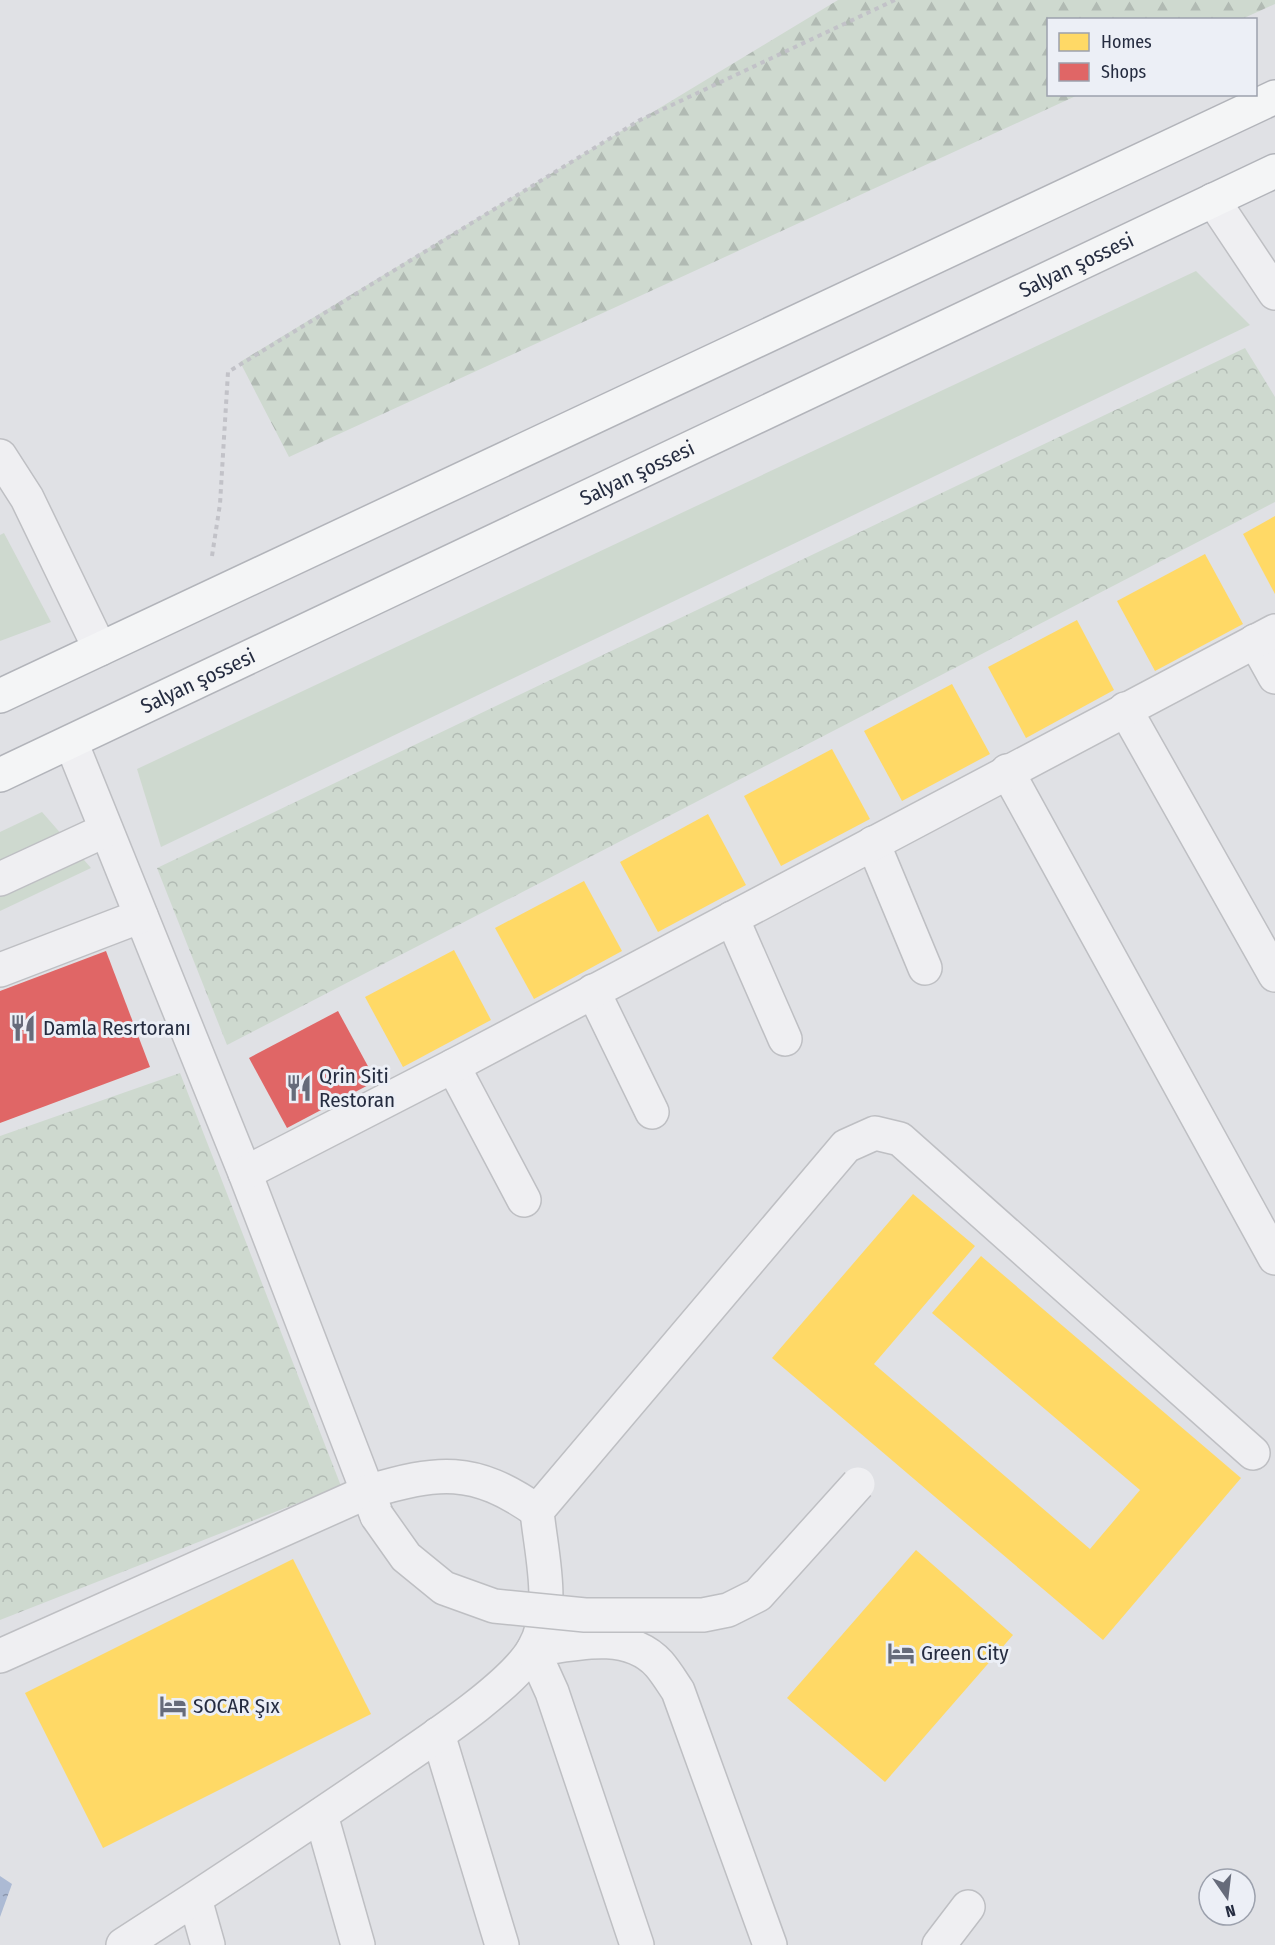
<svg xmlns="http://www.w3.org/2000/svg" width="1275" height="1945" font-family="'Fira Sans Condensed',sans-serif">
<defs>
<pattern id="forest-firs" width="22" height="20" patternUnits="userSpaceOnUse" patternTransform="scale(1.5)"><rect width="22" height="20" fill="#ced9cf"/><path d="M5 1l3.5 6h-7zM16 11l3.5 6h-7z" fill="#b1bab3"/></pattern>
<pattern id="park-crowns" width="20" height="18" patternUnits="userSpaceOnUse" patternTransform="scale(1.5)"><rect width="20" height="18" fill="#ced9cf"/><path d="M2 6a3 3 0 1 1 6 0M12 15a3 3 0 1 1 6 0" fill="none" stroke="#b1bab3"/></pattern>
<pattern id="water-ripples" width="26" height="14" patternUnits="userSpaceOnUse" patternTransform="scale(1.5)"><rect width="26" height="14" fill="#acbad4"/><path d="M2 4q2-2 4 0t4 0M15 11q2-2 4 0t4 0" fill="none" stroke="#8c97ad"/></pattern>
</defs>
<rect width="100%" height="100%" fill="#e0e1e5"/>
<!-- grass -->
<g fill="#ced9cf">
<path d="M1196 271 1250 325 161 847 137 769Z"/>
<path d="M4 533 51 622 0 641V535Z"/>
<path d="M42 812 91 868 0 911V832Z"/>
</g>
<!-- forest -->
<path fill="url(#forest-firs)" d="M838 0H1275V4L1242 19 1048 20V94L1078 95 289 457 240 362Z"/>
<!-- park -->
<g fill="url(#park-crowns)">
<path d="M1245 348 1275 397V502L227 1045 157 868Z"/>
<path d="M180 1073 341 1486 0 1620V1136Z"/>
</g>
<!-- water -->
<path fill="url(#water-ripples)" d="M0 1876 12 1884 0 1917Z"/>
<!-- homes -->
<g fill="#ffd966">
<path d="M1275 516V594L1243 534Z"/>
<path d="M1205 554 1243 624 1155 671 1117 601Z"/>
<path d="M1077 620 1114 690 1026 738 988 667Z"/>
<path d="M952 684 990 754 902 801 864 731Z"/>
<path d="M832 749 870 819 781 866 744 796Z"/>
<path d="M708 814 746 885 658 932 620 862Z"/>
<path d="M584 881 622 951 534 999 495 928Z"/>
<path d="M454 950 491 1020 403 1067 365 997Z"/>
<path d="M913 1194 975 1246 874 1364 1090 1549 1140 1490 932 1313 981 1256 1241 1478 1103 1640 772 1358Z"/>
<path d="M916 1550 1013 1635 885 1782 787 1698Z"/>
<path d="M293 1559 371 1714 103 1848 25 1693Z"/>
</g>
<!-- shops -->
<g fill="#e06666">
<path d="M106 951 150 1067 0 1123V991Z"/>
<path d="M338 1011 376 1081 287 1128 249 1058Z"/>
</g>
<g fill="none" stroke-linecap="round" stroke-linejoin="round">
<defs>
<g id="minor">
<path d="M1213 200 1275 293"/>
<path d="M0 456 27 498 100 649"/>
<path d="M1255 641 1275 677"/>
<path d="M1125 709 1275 975"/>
<path d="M71 742 245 1173 377 1516"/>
<path d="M1007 771 1275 1258"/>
<path d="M873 843 925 968"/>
<path d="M0 879 106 830"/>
<path d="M732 918 785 1039"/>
<path d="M0 970 141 916"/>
<path d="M593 991 652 1112"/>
<path d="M453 1066 524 1200"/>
<path d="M245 1173 453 1066 1275 631"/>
<path d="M0 1656 367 1492C438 1471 473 1466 537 1511"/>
<path d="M438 1734 502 1945"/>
<path d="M321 1815 358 1945"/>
<path d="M195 1899 208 1945"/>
<path d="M123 1945C218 1884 311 1822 404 1758 439 1734 512 1685 533 1650 557 1610 541 1554 537 1511L846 1146 875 1133 900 1139 1253 1453"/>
<path d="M637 1945 552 1692 533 1650C573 1644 627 1629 659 1664 666 1672 672 1682 678 1691L770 1945"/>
<path d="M939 1945 968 1907"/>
</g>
<g id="highway">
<path d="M0 696 1275 97"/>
<path id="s1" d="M0 775 1275 171"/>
</g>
</defs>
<!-- minor casing -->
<use href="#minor" stroke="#bebfc3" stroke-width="36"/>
<!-- highway casing -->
<use href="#highway" stroke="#b2b4ba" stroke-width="36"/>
<!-- path -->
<path stroke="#c2c2c8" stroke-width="4" stroke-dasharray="4.5 4.5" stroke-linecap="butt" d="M212 556 220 504 228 372 640 120 895 0"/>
<!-- minor -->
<use href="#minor" stroke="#efeff2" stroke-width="33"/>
<!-- highway -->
<use href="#highway" stroke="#f4f5f6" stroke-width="33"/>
<defs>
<path id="minor-bridge" d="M377 1516 406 1557 444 1588 494 1606 585 1615H703L728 1610 758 1595 858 1484"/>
</defs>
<!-- minor-bridge casing -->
<use href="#minor-bridge" stroke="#bebfc3" stroke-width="36" stroke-linecap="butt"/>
<!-- minor-bridge -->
<use href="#minor-bridge" stroke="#efeff2" stroke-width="33"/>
</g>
<!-- icons -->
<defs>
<symbol id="restaurant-bare" viewBox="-9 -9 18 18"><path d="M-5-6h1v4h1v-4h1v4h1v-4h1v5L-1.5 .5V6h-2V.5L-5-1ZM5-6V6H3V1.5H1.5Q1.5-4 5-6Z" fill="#666b7a" stroke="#eceff6" stroke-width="2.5" paint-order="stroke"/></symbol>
<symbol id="hotel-bare" viewBox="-9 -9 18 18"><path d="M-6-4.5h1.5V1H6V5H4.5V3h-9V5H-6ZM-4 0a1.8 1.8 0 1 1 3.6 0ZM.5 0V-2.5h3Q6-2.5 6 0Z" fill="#666b7a" stroke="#eceff6" stroke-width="2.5" paint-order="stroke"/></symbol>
</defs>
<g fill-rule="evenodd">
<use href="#restaurant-bare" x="4" y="1009" width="38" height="38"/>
<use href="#restaurant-bare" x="280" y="1069" width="38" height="38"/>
<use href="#hotel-bare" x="882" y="1634" width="38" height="38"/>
<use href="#hotel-bare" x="154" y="1687" width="38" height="38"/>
</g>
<g text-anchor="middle" stroke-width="6" stroke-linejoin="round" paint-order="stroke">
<!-- street labels -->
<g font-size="21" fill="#252c40" stroke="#eceff6">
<text dy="7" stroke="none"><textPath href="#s1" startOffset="1191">Salyan şossesi</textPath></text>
<text dy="7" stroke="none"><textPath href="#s1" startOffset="705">Salyan şossesi</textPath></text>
<text dy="7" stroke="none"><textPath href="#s1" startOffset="219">Salyan şossesi</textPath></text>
</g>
<!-- poi labels -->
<g font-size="21" fill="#252c40" stroke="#eceff6" text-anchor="start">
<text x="43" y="1035">Damla Resrtoranı</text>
<text x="319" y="1083">Qrin Siti<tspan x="319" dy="24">Restoran</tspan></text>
<text x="921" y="1660">Green City</text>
<text x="193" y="1713">SOCAR Şıx</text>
</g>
</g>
<!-- legend -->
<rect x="1047" y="18" width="210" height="78" fill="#eceff6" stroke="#9ca1ad" stroke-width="1.5"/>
<rect x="1059" y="33" width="30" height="18" fill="#ffd966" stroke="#9ca1ad" stroke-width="1.5"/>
<text x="1101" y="48" font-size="18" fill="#252c40">Homes</text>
<rect x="1059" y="63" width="30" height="18" fill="#e06666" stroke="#9ca1ad" stroke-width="1.5"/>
<text x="1101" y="78" font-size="18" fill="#252c40">Shops</text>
<!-- north arrow -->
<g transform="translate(1227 1897) rotate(166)"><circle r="28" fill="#eceff6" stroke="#9ca1ad" stroke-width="1.5"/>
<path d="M0-4.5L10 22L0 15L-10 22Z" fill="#666b7a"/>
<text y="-9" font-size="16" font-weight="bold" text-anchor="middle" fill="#252c40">N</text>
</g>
</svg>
